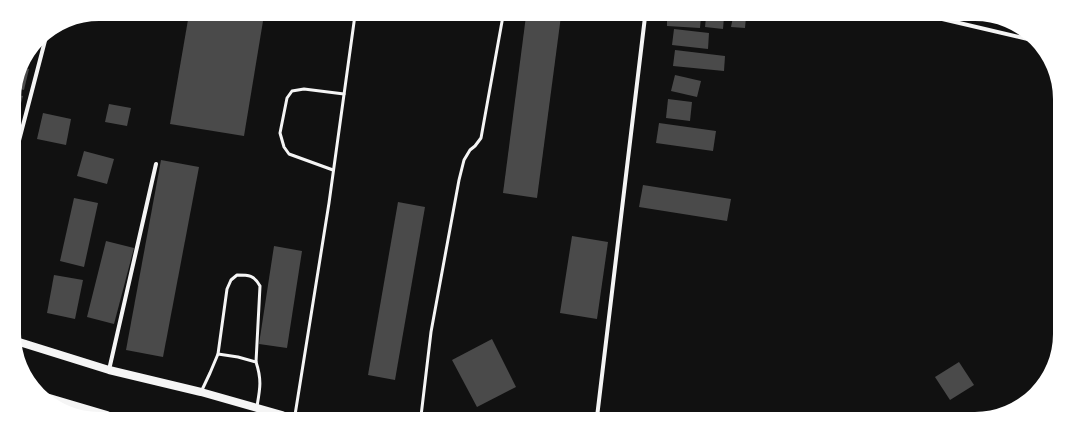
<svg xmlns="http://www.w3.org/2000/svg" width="1074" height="433" font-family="Inter,sans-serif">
<rect width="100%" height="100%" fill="#111"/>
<!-- building -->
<g fill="#4a4a4a">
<path d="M189 14 264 15 244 136 170 124Z"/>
<path d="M526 16H561L537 198 503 193Z"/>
<path d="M667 17H701L700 28 667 26Z"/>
<path d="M706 17H724L723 29 705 27Z"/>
<path d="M733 17H746L745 28 731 27Z"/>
<path d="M674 29 709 33 708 49 672 45Z"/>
<path d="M675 50 725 56 724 71 673 66Z"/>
<path d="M21 67 29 69 24 90 16 88Z"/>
<path d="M675 75 701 81 697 97 671 91Z"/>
<path d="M14 94 23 96 19 111 14 110Z"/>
<path d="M668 99 692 102 690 121 666 118Z"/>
<path d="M109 104 131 108 127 126 105 122Z"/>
<path d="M43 113 71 119 66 145 37 139Z"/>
<path d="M659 123 716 131 713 151 656 143Z"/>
<path d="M84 151 114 159 107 184 77 176Z"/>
<path d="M161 160 199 167 163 357 126 350Z"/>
<path d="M643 185 731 199 727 221 639 207Z"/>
<path d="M74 198 98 203 84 267 60 261Z"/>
<path d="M398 202 425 207 395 380 368 375Z"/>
<path d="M572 236 608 242 597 319 560 313Z"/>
<path d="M106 241 134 248 114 324 87 317Z"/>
<path d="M274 246 302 251 287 348 259 344Z"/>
<path d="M54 275 83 280 75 319 47 313Z"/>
<path d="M492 339 516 387 477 407 452 360Z"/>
<path d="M959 362 974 385 950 400 935 377Z"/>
</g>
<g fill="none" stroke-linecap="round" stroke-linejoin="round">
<!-- service -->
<g stroke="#f5f5f5" stroke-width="3">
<path d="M333 170 289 154 284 147 280 133 287 98 292 91 304 89 344 94"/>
<path d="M218 354 238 357 256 362C262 380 260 389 257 406"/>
<path d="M201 392 210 373 218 354 227 289 231 280 237 275C249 275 254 275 260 286L256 362"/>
<path d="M295 415 329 203 355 15"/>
<path d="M421 416 431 332 459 180 464 160 470 150 475 146 481 138 503 16"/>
</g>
<!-- minor -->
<g stroke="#f5f5f5" stroke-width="4">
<path d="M938 18 1032 40"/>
<path d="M15 156 47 33"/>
<path d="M109 370 156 164"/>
<path d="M597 417 645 17"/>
</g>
<!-- secondary -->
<g stroke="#f5f5f5" stroke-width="8">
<path d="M16 341 109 370 201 392 282 415"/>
<path d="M46 397 107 415"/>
</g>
</g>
<!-- crop -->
<path d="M0 0H1074V433H0ZM99 21H975A78 78 0 0 1 1053 99V334A78 78 0 0 1 975 412H99A78 78 0 0 1 21 334V99A78 78 0 0 1 99 21Z" fill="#fff" fill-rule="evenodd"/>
</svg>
